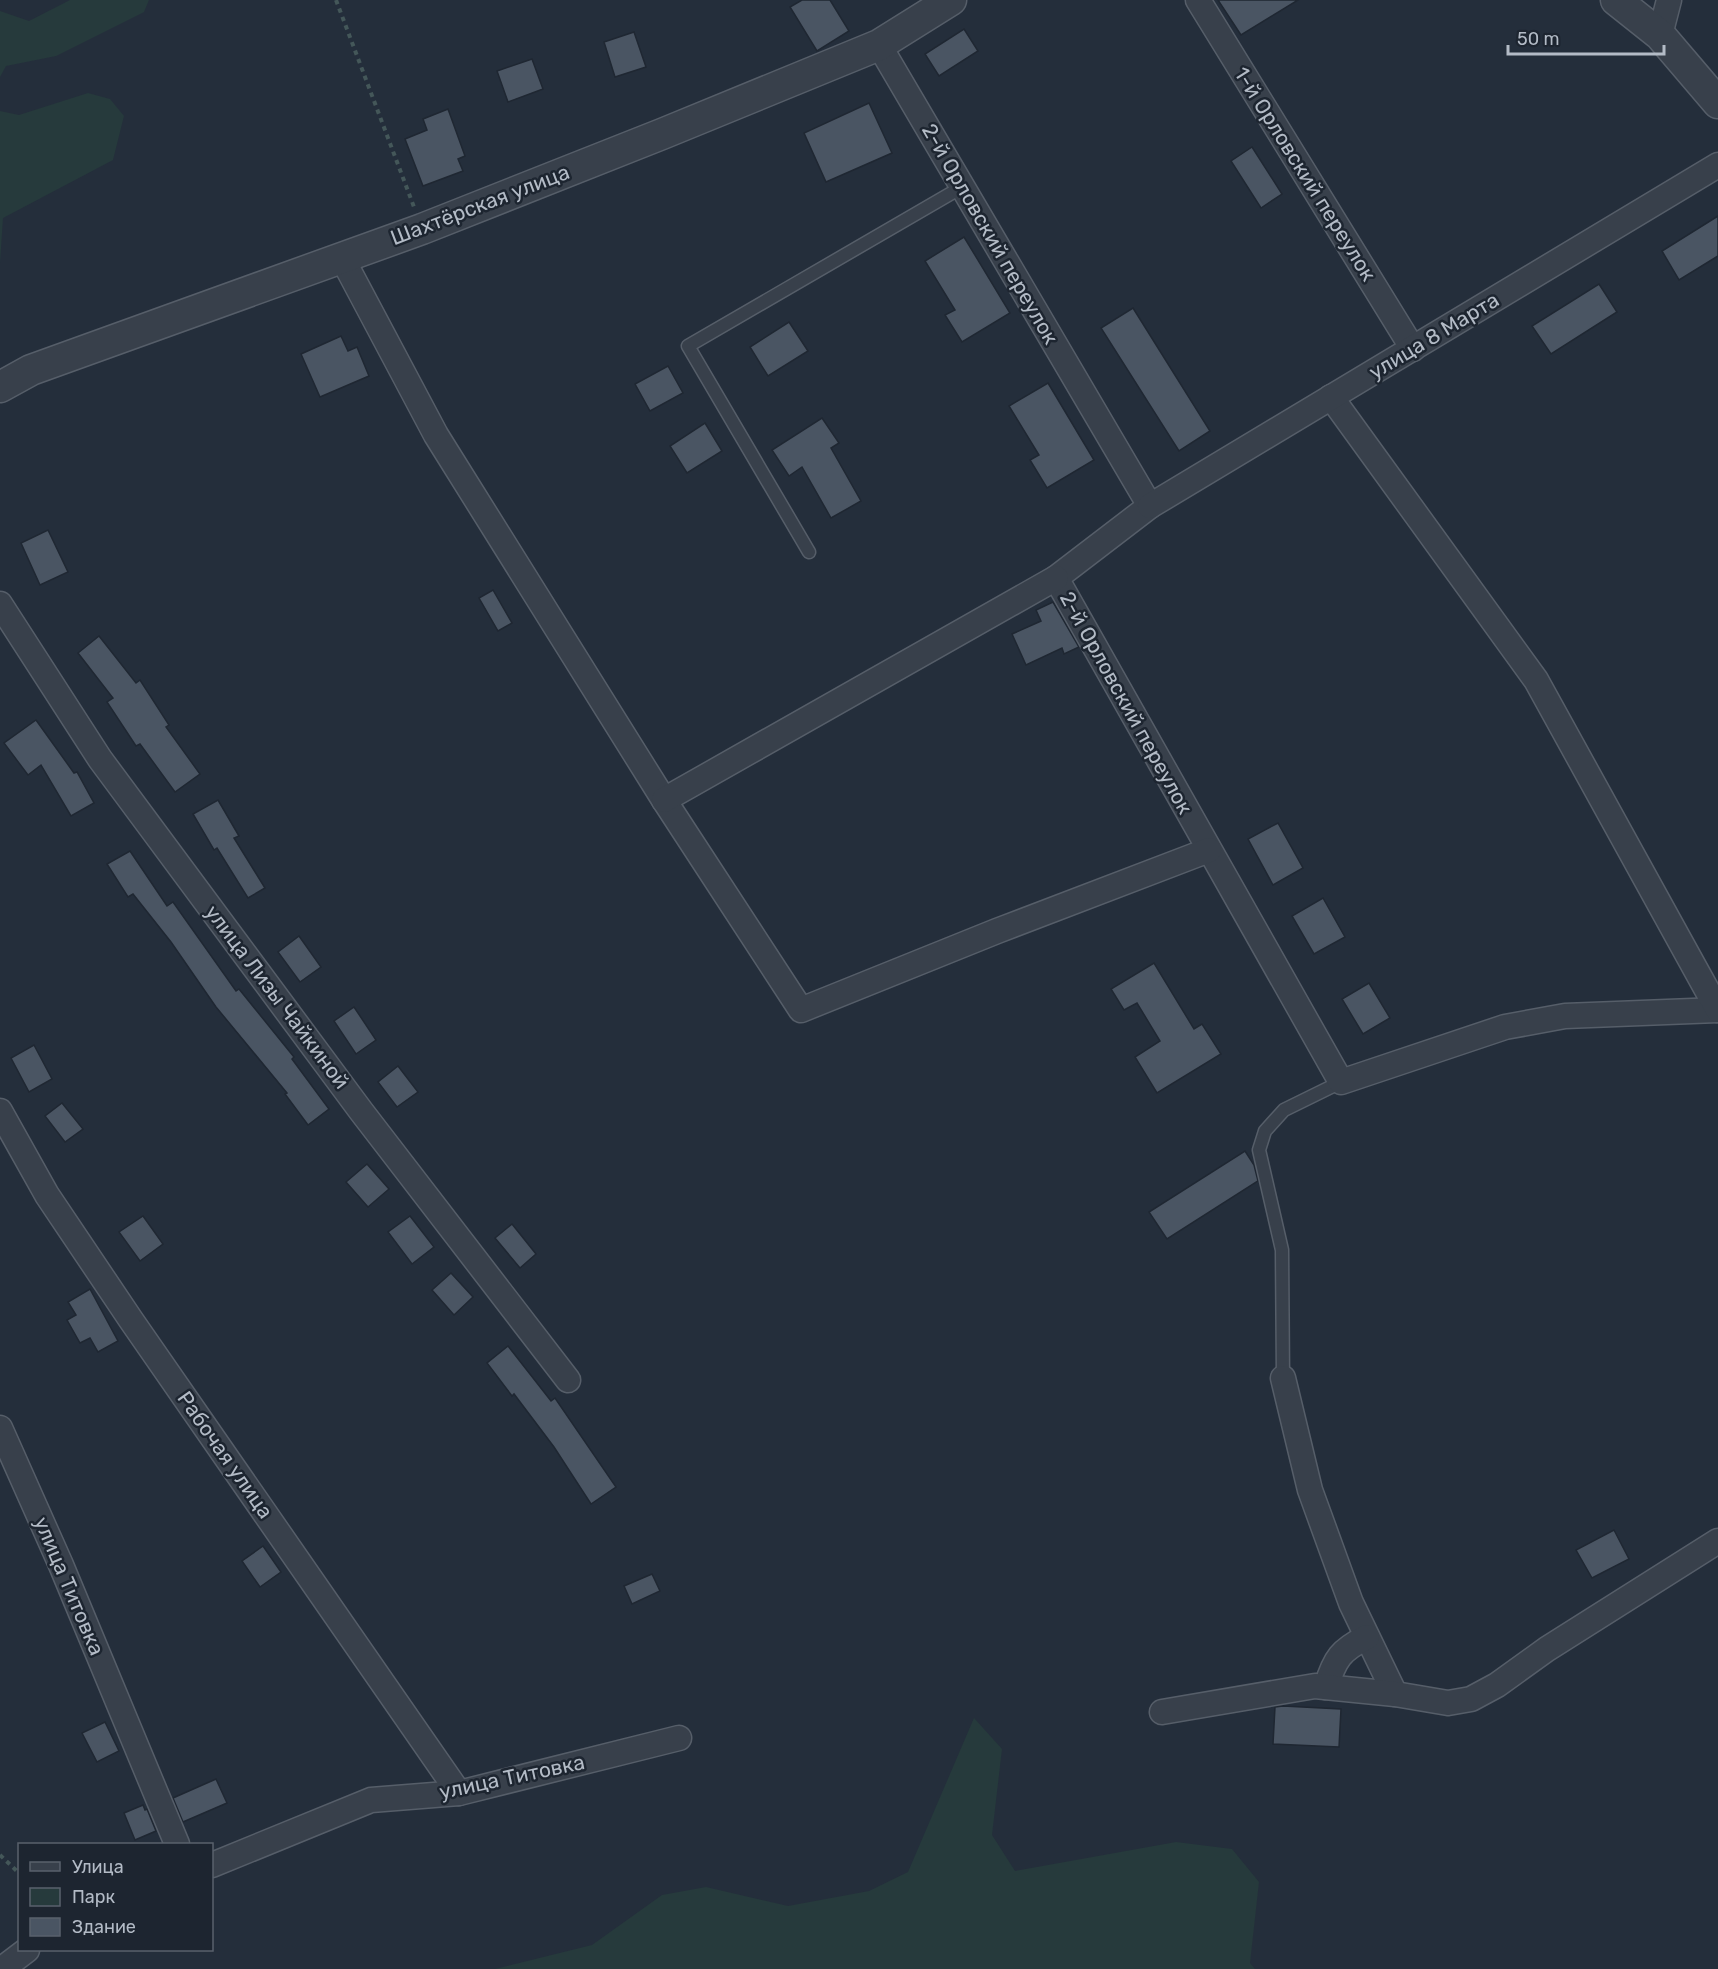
<svg xmlns="http://www.w3.org/2000/svg" width="1718" height="1969" font-family="Rubik,sans-serif">
<rect width="100%" height="100%" fill="#242e3b"/>
<!-- green -->
<g fill="#263a3c">
<path d="M70 0H149L144 12 56 56 6 66 0 77V11L29 21Z"/>
<path d="M88 93 110 99 124 116 113 160 3 218 0 264V111L19 115Z"/>
<path d="M974 1718 1002 1749 992 1835 1015 1871 1176 1842 1232 1849 1259 1882 1250 1963 1255 1969H495L592 1945 662 1895 706 1887 788 1906 869 1891 908 1872Z"/>
</g>
<!-- building -->
<g fill="#4a5563" stroke="#1f2732" stroke-width="1.5">
<path d="M802 0H830L849 31 817 51 790 7Z"/>
<path d="M1218 0H1298L1241 35Z"/>
<path d="M964 29 978 51 939 76 925 54Z"/>
<path d="M634 32 646 67 615 77 604 42Z"/>
<path d="M532 59 543 89 508 102 497 71Z"/>
<path d="M869 103 892 153 826 182 804 133Z"/>
<path d="M448 109 465 156 458 159 463 171 423 186 405 139 427 130 423 119Z"/>
<path d="M1252 147 1282 194 1261 208 1231 161Z"/>
<path d="M1718 216V256L1679 280 1662 251Z"/>
<path d="M964 237 1010 313 962 342 945 315 955 310 925 261Z"/>
<path d="M1599 284 1617 312 1551 354 1532 326Z"/>
<path d="M1133 308 1210 431 1179 451 1101 328Z"/>
<path d="M789 322 808 351 768 376 750 347Z"/>
<path d="M341 336 348 351 357 347 369 376 320 397 301 354Z"/>
<path d="M668 366 683 393 650 411 635 384Z"/>
<path d="M1048 383 1094 460 1047 488 1030 460 1039 455 1009 406Z"/>
<path d="M822 418 839 443 831 448 861 501 831 518 802 467 789 476 772 450Z"/>
<path d="M705 423 722 451 687 473 670 446Z"/>
<path d="M48 530 68 572 40 585 21 543Z"/>
<path d="M493 590 512 623 498 631 479 598Z"/>
<path d="M1053 602 1079 647 1064 654 1062 648 1026 665 1012 634 1041 621 1036 610Z"/>
<path d="M99 636 136 683 140 680 169 725 166 727 200 774 175 792 140 744 136 746 107 702 113 698 78 653Z"/>
<path d="M36 720 74 773 77 772 94 803 71 816 41 765 28 775 4 743Z"/>
<path d="M218 800 239 836 234 838 265 888 248 898 217 848 214 850 193 814Z"/>
<path d="M1278 823 1303 868 1273 885 1248 839Z"/>
<path d="M130 851 167 906 173 902 236 991 239 989 294 1057 292 1059 329 1109 308 1125 285 1094 287 1093 216 1007 171 942 133 894 128 897 107 864Z"/>
<path d="M1323 898 1345 937 1314 954 1292 916Z"/>
<path d="M299 936 321 967 300 982 278 952Z"/>
<path d="M1154 963 1194 1029 1202 1024 1221 1054 1157 1093 1135 1057 1160 1041 1137 1003 1124 1010 1111 989Z"/>
<path d="M1369 983 1390 1018 1363 1034 1342 999Z"/>
<path d="M354 1007 376 1040 356 1054 334 1021Z"/>
<path d="M34 1045 52 1079 29 1092 11 1058Z"/>
<path d="M398 1066 418 1092 397 1107 378 1082Z"/>
<path d="M62 1103 83 1129 65 1142 45 1116Z"/>
<path d="M1245 1151 1254 1165 1258 1181 1167 1239 1149 1212Z"/>
<path d="M367 1164 389 1189 368 1207 346 1182Z"/>
<path d="M143 1216 163 1244 140 1261 119 1232Z"/>
<path d="M410 1216 434 1247 412 1264 388 1232Z"/>
<path d="M512 1224 536 1254 520 1268 495 1238Z"/>
<path d="M451 1273 473 1297 454 1315 432 1290Z"/>
<path d="M90 1289 118 1341 98 1352 90 1338 80 1343 67 1320 76 1315 68 1302Z"/>
<path d="M508 1346 551 1401 555 1398 616 1487 591 1504 554 1447 514 1394 512 1396 487 1363Z"/>
<path d="M1614 1530 1629 1559 1592 1578 1576 1550Z"/>
<path d="M263 1546 281 1572 260 1587 242 1561Z"/>
<path d="M652 1574 660 1591 632 1604 624 1586Z"/>
<path d="M1283 1706 1341 1709 1339 1747 1273 1744 1275 1707Z"/>
<path d="M105 1722 119 1751 97 1762 82 1733Z"/>
<path d="M216 1779 227 1803 183 1822 173 1798Z"/>
<path d="M143 1805 145 1810 147 1809 156 1831 135 1840 124 1813Z"/>
</g>
<g fill="none" stroke-linecap="round" stroke-linejoin="round">
<defs>
<g id="service">
<path d="M809 552 688 346 962 187"/>
<path d="M1283 1378 1282 1250 1259 1150 1265 1131 1284 1110 1341 1082"/>
</g>
<g id="minor">
<path d="M1198 0 1413 349"/>
<path d="M1660 35 1669 0"/>
<path d="M879 45 1150 506 1056 578 1341 1082 1505 1027 1565 1016 1718 1010"/>
<path d="M341 256 436 435 664 800 801 1010 997 931 1209 850"/>
<path d="M1331 397 1536 680 1718 1010"/>
<path d="M1150 506 1718 165"/>
<path d="M0 604 100 759 361 1111 568 1380"/>
<path d="M664 800 1056 578"/>
<path d="M0 1111 47 1195 131 1320 459 1793"/>
<path d="M1283 1378 1310 1490 1351 1603 1395 1694"/>
<path d="M0 1428 61 1565 177 1844"/>
<path d="M1326 1687C1335 1658 1341 1650 1367 1637"/>
<path d="M1162 1712 1315 1686 1395 1694 1448 1703 1471 1699 1497 1685 1547 1649 1718 1541"/>
<path d="M212 1865 371 1800 459 1793 679 1738"/>
<path d="M2 1969 27 1950"/>
</g>
<g id="tertiary">
<path d="M1616 0 1660 35 1718 103"/>
<path d="M0 387 31 370 422 229 662 134 879 45 951 0"/>
</g>
</defs>
<!-- service casing -->
<use href="#service" stroke="#565e69" stroke-width="15"/>
<!-- minor casing -->
<use href="#minor" stroke="#565e69" stroke-width="27"/>
<!-- tertiary casing -->
<use href="#tertiary" stroke="#565e69" stroke-width="33"/>
<!-- path -->
<g stroke="#445759" stroke-width="4" stroke-dasharray="4.5 4.5" stroke-linecap="butt">
<path d="M336 0 414 207"/>
<path d="M0 1855 20 1874"/>
</g>
<!-- service -->
<use href="#service" stroke="#38404b" stroke-width="12"/>
<!-- minor -->
<use href="#minor" stroke="#38404b" stroke-width="24"/>
<!-- tertiary -->
<use href="#tertiary" stroke="#38404b" stroke-width="30"/>
</g>
<g text-anchor="middle" stroke-width="5" stroke-linejoin="round" paint-order="stroke">
<!-- street labels -->
<g font-size="21" fill="#b3bbc6" stroke="#1d2530">
<text transform="translate(1305 174) rotate(58)" y="7">1-й Орловский переулок</text>
<text transform="translate(480 205) rotate(-21)" y="7">Шахтёрская улица</text>
<text transform="translate(990 234) rotate(60)" y="7">2-й Орловский переулок</text>
<text transform="translate(1434 336) rotate(-31)" y="7">улица 8 Марта</text>
<text transform="translate(1126 703) rotate(61)" y="7">2-й Орловский переулок</text>
<text transform="translate(277 997) rotate(53)" y="7">улица Лизы Чайкиной</text>
<text transform="translate(225 1455) rotate(55)" y="7">Рабочая улица</text>
<text transform="translate(69 1586) rotate(67)" y="7">улица Титовка</text>
<text transform="translate(512 1777) rotate(-12)" y="7">улица Титовка</text>
</g>
</g>
<!-- legend -->
<rect x="18" y="1843" width="195" height="108" fill="#1d2530" stroke="#59616c" stroke-width="1.5"/>
<rect x="30" y="1862" width="30" height="9" fill="#38404b" stroke="#59616c" stroke-width="1.5"/>
<text x="72" y="1873" font-size="18" fill="#b3bbc6">Улица</text>
<rect x="30" y="1888" width="30" height="18" fill="#263a3c" stroke="#59616c" stroke-width="1.5"/>
<text x="72" y="1903" font-size="18" fill="#b3bbc6">Парк</text>
<rect x="30" y="1918" width="30" height="18" fill="#4a5563" stroke="#59616c" stroke-width="1.5"/>
<text x="72" y="1933" font-size="18" fill="#b3bbc6">Здание</text>
<!-- scale -->
<path d="M1508 45v9h156v-9" fill="none" stroke="#b3bbc6" stroke-width="3"/>
<text x="1517" y="45" font-size="18" fill="#b3bbc6" stroke="#1d2530" stroke-width="4.5" paint-order="stroke">50 m</text>
</svg>
